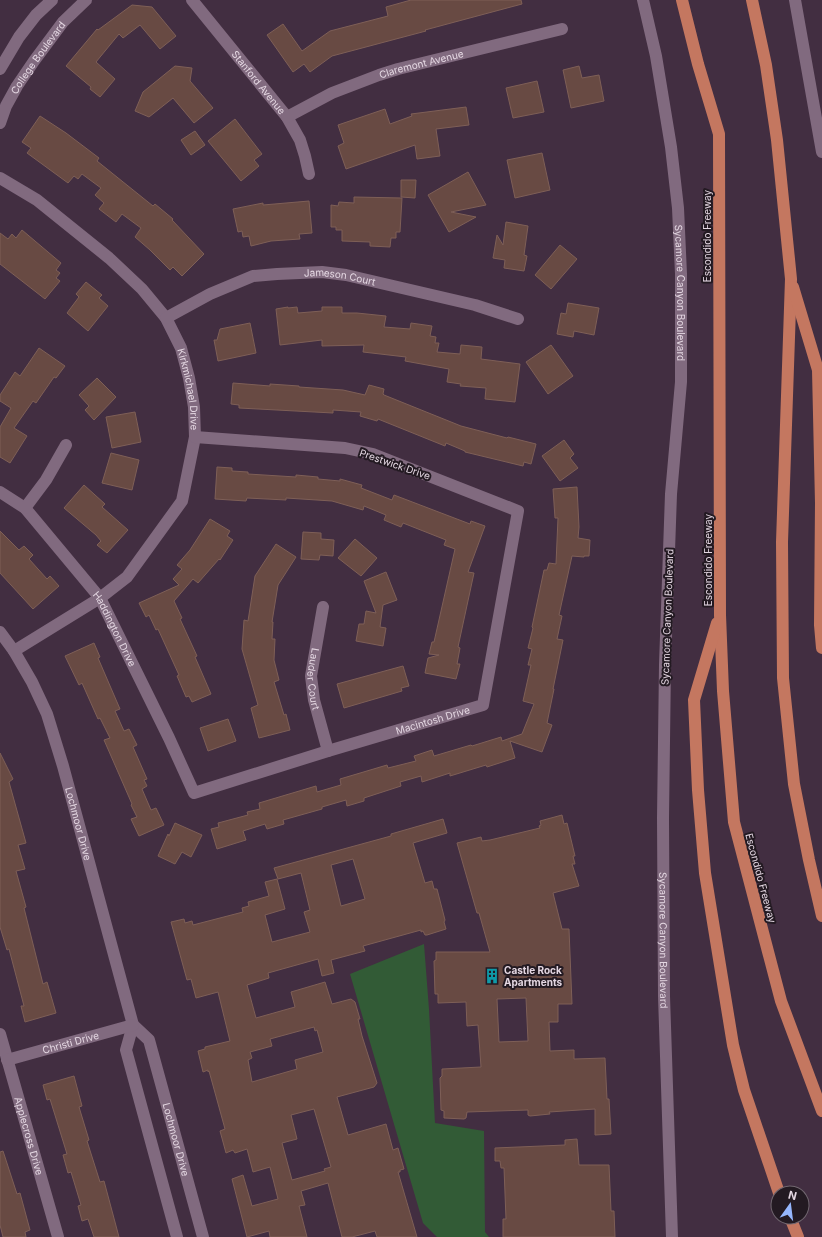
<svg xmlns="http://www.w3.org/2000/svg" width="822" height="1237" font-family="Inter,sans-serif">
<rect width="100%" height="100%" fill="#422e41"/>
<!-- green -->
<path fill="#325b36" d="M424 944 429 1009 435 1123 484 1131 485 1232 489 1237H437L423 1223 350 974Z"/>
<!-- building -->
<g fill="#684a43" stroke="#7e5f57" fill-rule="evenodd">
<path d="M411 0H521L522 4 425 30 426 31 332 56 310 72 304 64 293 72 267 35 283 24 302 51 330 31 388 16 386 7Z"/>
<path d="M132 5 152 7 176 36 160 49 140 25 123 38 119 34 96 62 115 79 100 97 90 89 91 87 66 66 97 29 98 30Z"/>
<path d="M175 66 192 68 190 81 213 108 194 123 173 98 149 117 135 111 143 92Z"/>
<path d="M579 66 582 78 599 75 604 101 571 108 563 70Z"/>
<path d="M537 81 544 112 513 118 506 88Z"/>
<path d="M466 107 469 125 436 129 440 156 417 159 415 145 346 169 338 146 344 143 338 125 385 109 390 124 412 116 411 114Z"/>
<path d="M40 116 66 133 99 158 97 161 153 206 155 204 173 219 172 220 204 254 182 276 173 267 170 270 150 250 135 237 141 228 122 214 116 222 99 209 104 203 95 195 101 188 82 174 78 179 74 176 68 183 27 153 31 148 22 142Z"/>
<path d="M235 119 262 154 254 160 259 166 241 181 208 141Z"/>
<path d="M195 131 205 145 191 155 181 140Z"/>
<path d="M542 153 550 190 515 198 507 160Z"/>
<path d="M468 172 486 205 451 212 476 217 449 232 428 195Z"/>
<path d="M401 180H416L415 198 401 197Z"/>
<path d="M354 197 402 198 400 232H396V238H391L390 247 370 246V242L342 241V230H336V227H331V205L338 206 339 202 354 203Z"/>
<path d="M309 201 312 233 299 234 300 239 271 241 251 246 249 236 243 237 242 231 238 232 233 209 263 203V205Z"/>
<path d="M506 222 528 226 524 255 527 256 524 271 504 268 505 260 493 258 497 235 503 245Z"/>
<path d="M22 230 61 263 56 270 60 273 56 278 60 281 45 299 0 264V233L8 239 12 234 16 238Z"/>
<path d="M560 245 577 259 551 289 535 275Z"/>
<path d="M86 282 102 295 99 298 108 306 88 331 67 313 79 297 76 294Z"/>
<path d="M568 303 599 308 594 335 574 331 573 337 557 334 561 313 566 314Z"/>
<path d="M288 307V308L297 307 298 313 322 311V307H342V313H357L386 316 384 327 410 329 411 323 432 326 430 336 436 337 435 343H439L437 352 460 354 461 345 482 347 481 359 520 364 515 402 485 399 486 388 460 386 461 384 447 382 449 369 405 361 406 357 363 352 364 345 322 346V340L280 345 276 309Z"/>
<path d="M250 323 256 353 218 361 214 340H217L220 329Z"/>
<path d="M551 345 573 376 548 394 526 362Z"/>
<path d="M39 348 65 366 56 378 54 377 36 403 33 401 14 428 27 436 10 463 0 457V427L11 408 0 401V395L15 372 20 376Z"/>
<path d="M97 378 116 397 94 420 85 410 89 406 79 395Z"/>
<path d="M233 383 270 386V384L299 386V387L343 390 365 395 369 385 384 389 383 394 384 395 461 426 507 438 508 437 536 444 531 464 524 462 523 466 465 452V451L446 443 445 446 378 419 377 421 360 416 361 412 333 410V413L239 408V405L231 404Z"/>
<path d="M135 412 141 442 112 448 106 417Z"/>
<path d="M564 440 574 454 570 458 578 468 560 481 542 456Z"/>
<path d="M111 453 139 460 132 490 102 483Z"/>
<path d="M217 467 232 468V471L248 472V474L296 477V475L318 477V479L340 481V479L362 485 361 488 392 500 394 495 470 524 471 521 485 526 468 572 474 573 458 647 460 648 457 664H460L456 679 425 673 428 658 439 655 429 654 432 642H434L455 549 444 545 446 540 403 523 401 527 384 520 386 515 364 506 363 510 332 501 286 498V500L247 498 246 501 215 499Z"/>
<path d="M84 485 105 504 102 507 128 530 107 553 97 545 101 541 96 535 64 508Z"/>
<path d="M577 487 579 527 578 538 590 540 589 556H584V557L572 556 559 615 562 616 557 639 563 640 553 689H554L547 723 552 725 542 752 510 741 515 758 487 767 486 765 450 776V773L422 782 421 776 400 782 401 786 364 798V801L347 806 346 800 322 807V809L283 820 284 824 267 829 265 824 243 831 246 840 217 849 211 829 219 827 218 823 248 815 247 812 260 809 259 803 316 786 317 792 341 785 340 779 387 765 388 768 416 761 414 756 432 750 434 756 471 745 472 746 501 737 502 741 522 734 534 704 523 701 531 665H528L532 649 528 648 533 628 532 627 544 570H547L549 563 556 564 558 518H555L553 489Z"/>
<path d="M210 519 230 531 227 536 233 540 220 560 219 559 198 583 193 579 174 601 182 618 180 619 197 656 195 657 211 694 192 702 189 696 186 697 177 676 179 675 158 629 156 630 149 615 146 617 139 603 179 585 173 579 182 569 177 565 190 550Z"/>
<path d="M0 531 19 550 24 546 33 555 29 559 47 579 50 576 59 586 33 609 0 573Z"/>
<path d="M303 532 321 533V539L334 540 333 556 320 555 319 560 301 559Z"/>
<path d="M355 539 377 558 361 576 338 558Z"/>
<path d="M276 544 296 557 278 585 272 622H273L272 639H275L274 660 279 680 274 682 284 715 286 714 290 730 259 738 251 708 258 705 242 649 244 620 248 621 255 576Z"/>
<path d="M386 572 397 600 383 605 380 627 386 628 383 646 356 641 359 624H364L366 611 376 613 364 581Z"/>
<path d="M94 643 100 657 98 658 120 709 115 711 124 731 129 729 137 745 133 747 147 779 144 780 147 786 142 789 151 810 156 808 164 825 139 836 131 819 137 817 131 805 132 804 104 740 110 738 100 718 98 719 82 683 79 685 65 656Z"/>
<path d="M403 666 409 686 401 688 402 691 344 708 337 684Z"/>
<path d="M228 719 236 741 208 751 200 728Z"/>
<path d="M0 753 13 779 9 782 26 843 18 845 25 869 16 871 26 907 24 908 43 984 47 982 56 1013 25 1022 21 1006H24L9 949 7 950 0 927Z"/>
<path d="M562 815 564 824 567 823 575 856H573L575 864H572L579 886 553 893 562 929H569L572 1004H558V1022H549L550 1051 574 1050V1059L605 1058 607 1099H609L611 1134 595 1135V1109L549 1112 550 1114 530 1116 528 1115V1110L467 1112 466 1118 464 1119 444 1118V1111L441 1110 440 1078 442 1076V1069L481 1067 478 1025 467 1026 466 1002 438 1003V994H435L434 961 436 960V952H490L479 913H477L457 843 481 837 482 841 490 840 540 828 539 826 541 825 540 821ZM526 998 528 1041 499 1042 497 999Z"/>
<path d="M443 819 447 833 413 843 425 883 432 881 434 889H437L445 920 444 922 446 929 427 935H425L423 931 421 932V930L363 946 365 951 331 960 334 973 322 976 318 959 268 973 269 978 247 985 256 1018 295 1007 291 992 325 982 332 1004 351 999 355 1002 360 1019H358L362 1036 377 1083 374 1087 337 1097 348 1135 386 1124 393 1150 398 1148 404 1169 400 1170V1172H398L417 1237H377L375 1231 352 1237H342L328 1183 301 1191 305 1205 299 1206 307 1237H270L269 1231 247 1237 232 1179 243 1175 252 1206 278 1199 270 1167 253 1172 247 1149 235 1153 233 1150 226 1153 220 1131 225 1129 209 1071 208 1072V1070L203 1072 198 1051 205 1049V1047L230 1041 218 992 196 998 191 979 187 980 171 922 184 919 185 923 192 921 193 925 243 912 242 908 249 906 248 902 269 896 265 882 277 879 285 909 265 915 272 942 310 932 304 912 310 910 301 873 278 879 274 868 391 836V834ZM353 859 365 899 341 906 331 865ZM314 1027 315 1031 317 1030 323 1052 295 1060 297 1069 252 1082 248 1060 252 1058 250 1052 272 1046 270 1039ZM314 1109 331 1167 324 1169 325 1171 292 1180 282 1143 297 1139 291 1115Z"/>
<path d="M175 823 202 835 191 857 182 852 175 864 158 856 168 834 169 836Z"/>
<path d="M74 1076 82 1106 79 1107 89 1140 87 1141 100 1182 104 1181 119 1237H94L88 1219 82 1221 78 1206 81 1205 71 1172 68 1173 63 1155 67 1154 50 1099 47 1100 43 1085Z"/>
<path d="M577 1139 579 1165H609L611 1211H614L615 1237H503V1219H506L504 1168H501L500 1161H495V1148L565 1145V1140Z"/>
<path d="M3 1151 17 1194 20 1193 30 1230 25 1232 26 1237H3L0 1225V1152Z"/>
</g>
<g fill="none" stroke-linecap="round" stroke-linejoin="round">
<!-- minor -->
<g stroke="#816a7f" stroke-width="12">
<path id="s1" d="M192 0 287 117 300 140 305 156 309 174"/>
<path id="s2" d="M643 0 656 56 671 147 678 208 681 274V382L671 494 665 665 663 818 664 996 672 1237"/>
<path d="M795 0 822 152"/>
<path d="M0 69 19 37 36 15 52 0"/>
<path id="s3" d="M287 117 332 93 379 75 398 69 562 29"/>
<path id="s4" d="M0 123 6 106 17 86 34 61 63 22 86 0"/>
<path id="s5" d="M0 178 37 200 109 258 142 289 166 318 181 348 189 378 194 407 195 437 182 501 127 577 100 598 14 651"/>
<path id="s6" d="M166 318 210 294 253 276 277 274 322 272 346 275 475 305 518 319"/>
<path id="s7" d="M0 492 25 508 100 598 169 738 194 793 328 751 483 705 518 511 373 454 345 448 195 437"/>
<path d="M25 508 46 480 66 445"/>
<path id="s8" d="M323 607 311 676 314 700 328 751"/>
<path id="s9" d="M0 632 14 651 32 682 47 714 63 766 133 1025 126 1050 177 1237"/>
<path id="s10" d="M133 1025 149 1040 203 1237"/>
<path id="s11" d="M0 1034 58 1237"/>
<path id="s12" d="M7 1060 133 1025"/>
</g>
<!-- highway -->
<g stroke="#c47760" stroke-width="12">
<path d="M682 0 698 64 719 134 720 615 723 691 734 822 781 1001 822 1111"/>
<path d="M752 0 766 65 777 140 791 279 782 542 783 678 794 784 809 860 822 916"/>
<path d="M793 287 818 370 821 503 820 625 822 648"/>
<path d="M717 623 694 700 698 790 705 873 733 1045 744 1090 779 1193"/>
<path d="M790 1217 798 1237"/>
</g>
</g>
<!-- icons -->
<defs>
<symbol id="building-bare" viewBox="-9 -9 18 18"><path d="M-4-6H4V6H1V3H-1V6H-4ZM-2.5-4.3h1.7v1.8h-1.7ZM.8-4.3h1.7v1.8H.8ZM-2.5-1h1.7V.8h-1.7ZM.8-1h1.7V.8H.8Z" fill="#0f9aa8" stroke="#231a22" stroke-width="2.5" paint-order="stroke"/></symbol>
</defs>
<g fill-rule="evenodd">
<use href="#building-bare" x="481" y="965" width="22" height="22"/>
</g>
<g text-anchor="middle" stroke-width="4" stroke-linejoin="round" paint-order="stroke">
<!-- street labels -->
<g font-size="10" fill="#e4d7e2" stroke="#231a22">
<text dy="4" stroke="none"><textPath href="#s4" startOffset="76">College Boulevard</textPath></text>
<text dy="4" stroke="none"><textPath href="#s3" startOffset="145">Claremont Avenue</textPath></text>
<text dy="4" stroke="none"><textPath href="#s1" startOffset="106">Stanford Avenue</textPath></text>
<text transform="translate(707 236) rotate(-90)" y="4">Escondido Freeway</text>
<text dy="4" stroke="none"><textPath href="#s6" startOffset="184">Jameson Court</textPath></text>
<text dy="4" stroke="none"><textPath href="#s2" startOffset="296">Sycamore Canyon Boulevard</textPath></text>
<text dy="4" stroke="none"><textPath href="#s5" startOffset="294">Kirkmichael Drive</textPath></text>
<text transform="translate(395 464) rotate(19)" y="4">Prestwick Drive</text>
<text transform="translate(708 560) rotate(-90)" y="4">Escondido Freeway</text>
<text transform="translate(667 617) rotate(-88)" y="4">Sycamore Canyon Boulevard</text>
<text dy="4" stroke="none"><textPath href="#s7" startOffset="181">Haddington Drive</textPath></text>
<text dy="4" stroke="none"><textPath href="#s8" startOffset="73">Lauder Court</textPath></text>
<text dy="4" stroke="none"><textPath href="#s7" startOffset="613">Macintosh Drive</textPath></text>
<text dy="4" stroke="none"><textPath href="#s9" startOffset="209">Lochmoor Drive</textPath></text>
<text transform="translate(761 878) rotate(75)" y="4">Escondido Freeway</text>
<text dy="4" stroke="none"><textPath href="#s2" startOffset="944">Sycamore Canyon Boulevard</textPath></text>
<text dy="4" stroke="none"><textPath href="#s12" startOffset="66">Christi Drive</textPath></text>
<text dy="4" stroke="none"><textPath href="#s11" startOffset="106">Applecross Drive</textPath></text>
<text dy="4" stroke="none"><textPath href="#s10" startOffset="125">Lochmoor Drive</textPath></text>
</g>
<!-- poi labels -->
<g font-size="10" font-weight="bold" fill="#e4d7e2" stroke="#231a22" text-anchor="start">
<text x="504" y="974">Castle Rock<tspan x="504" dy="12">Apartments</tspan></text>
</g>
</g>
<!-- north arrow -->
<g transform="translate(790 1205) rotate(14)"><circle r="19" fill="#231a22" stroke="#70666f"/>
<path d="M0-3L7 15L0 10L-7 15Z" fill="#95b6fd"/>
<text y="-6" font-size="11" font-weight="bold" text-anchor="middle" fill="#e4d7e2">N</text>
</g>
</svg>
